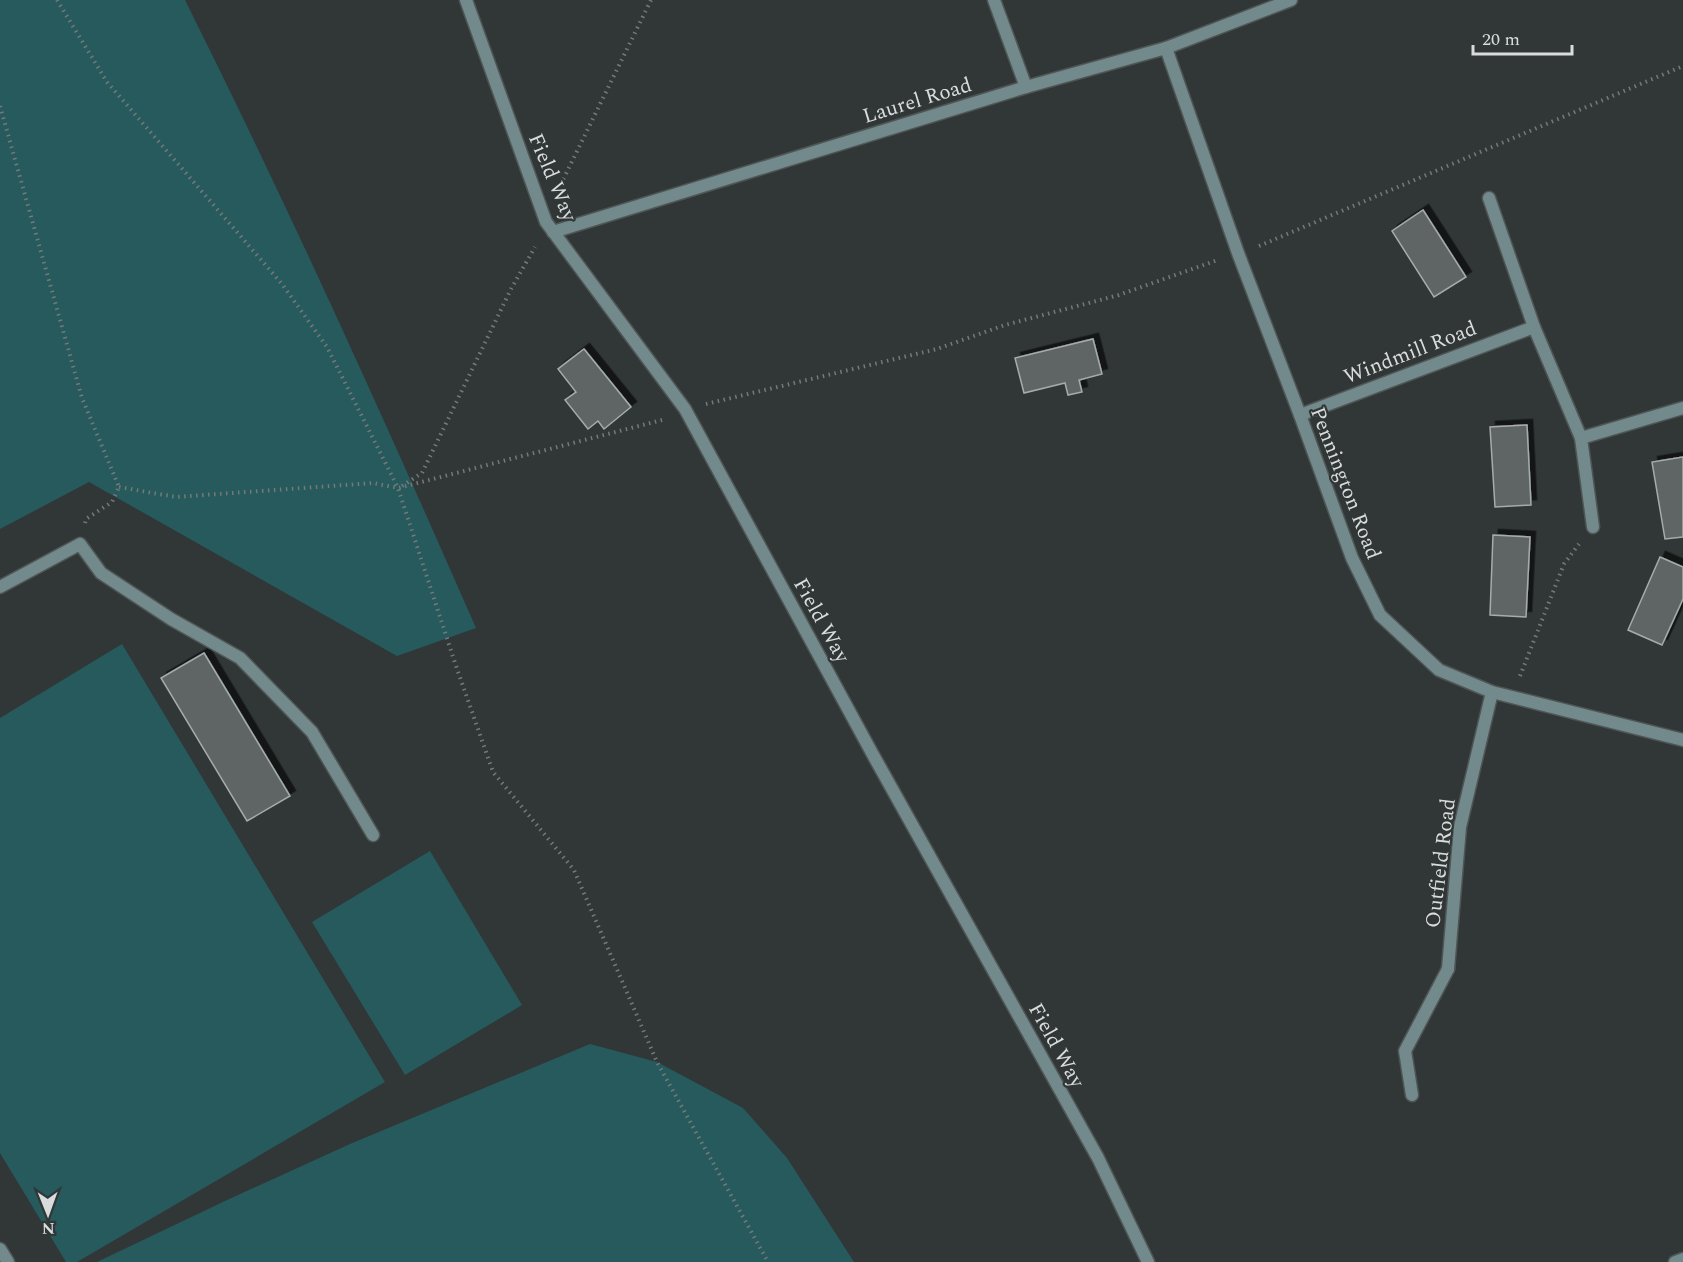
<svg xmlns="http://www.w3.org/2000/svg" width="1683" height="1262" font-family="Spectral,serif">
<defs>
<filter id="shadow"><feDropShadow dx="5.5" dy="-5.5" stdDeviation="0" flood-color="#0009"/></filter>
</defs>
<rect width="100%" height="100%" fill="#313737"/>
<!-- green -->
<g fill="#265a5d">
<path d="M0 0H185C288 206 383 416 476 628L397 656 89 482 0 529Z"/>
<path d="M122 644 385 1082 77 1262H66L0 1153V718Z"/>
<path d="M430 851 522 1005 405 1075 312 922Z"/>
<path d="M590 1044 657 1062 743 1108 787 1158 854 1262H97L227 1200 350 1144Z"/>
</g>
<!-- building -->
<g fill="#5f6565" stroke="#a5acac" stroke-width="1.5" filter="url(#shadow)">
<path d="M1423 210 1466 277 1434 297 1392 231Z"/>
<path d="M1093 339 1102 374 1079 380 1082 392 1068 395 1065 383 1024 393 1015 358Z"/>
<path d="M584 349 631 407 604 429 598 421 588 429 565 400 576 392 558 369Z"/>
<path d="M1527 425 1531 505 1495 507 1490 427Z"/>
<path d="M1683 457V537L1665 539 1652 462Z"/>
<path d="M1493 535 1530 537 1526 617 1490 615Z"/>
<path d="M1660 557 1683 567V599L1662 645 1628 630Z"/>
<path d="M204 653 290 796 247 821 161 678Z"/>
</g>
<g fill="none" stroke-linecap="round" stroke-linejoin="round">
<defs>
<g id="lane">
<path d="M0 587 80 544 101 573 171 619 240 658 312 732 373 835"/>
<path d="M1412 1095 1405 1051 1448 969"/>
<path d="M0 1249 8 1262"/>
</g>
<g id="street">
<path d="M466 0 546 222 685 409 872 753 1098 1158 1148 1262"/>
<path d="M994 0 1026 87"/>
<path d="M1166 48 1238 253 1300 415 1352 558 1380 615 1439 670 1492 692 1683 740"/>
<path d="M1489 198 1534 327 1581 438 1593 527"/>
<path d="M553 232 1026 87 1166 48 1291 0"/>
<path d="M1300 415 1534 327"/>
<path d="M1581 438 1683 408"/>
<path d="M1448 969 1460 827 1492 692"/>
<path d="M1675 1262 1683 1259"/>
</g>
</defs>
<!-- lane casing -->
<use href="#lane" stroke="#4f5555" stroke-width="15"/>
<!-- street casing -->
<use href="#street" stroke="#4f5555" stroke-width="15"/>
<!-- path -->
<g stroke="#757979" stroke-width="4" stroke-dasharray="1.5 4.5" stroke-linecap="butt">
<path d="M57 0 107 82 282 284 327 347 398 488 456 666 493 772 574 870 657 1062 768 1262"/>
<path d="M0 106 82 398 119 487 112 502 86 519 85 523"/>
<path d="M558 190 651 0"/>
<path d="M1259 246 1683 66"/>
<path d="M706 404 937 349 1005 325 1119 295 1218 260"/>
<path d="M402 486 422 473 511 289 535 247"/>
<path d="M119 487 176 497 373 483 398 488 666 419"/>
<path d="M1520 676 1564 564 1579 544"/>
</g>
<!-- lane -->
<use href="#lane" stroke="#728a8c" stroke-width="12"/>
<!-- street -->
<use href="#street" stroke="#728a8c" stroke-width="12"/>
</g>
<g text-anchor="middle" stroke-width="4.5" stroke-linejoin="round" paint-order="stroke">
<!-- street labels -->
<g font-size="21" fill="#d9dcdc" stroke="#313737">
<text transform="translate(917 100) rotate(-17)" y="7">Laurel Road</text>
<text transform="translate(553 177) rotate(67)" y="7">Field Way</text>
<text transform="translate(1410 352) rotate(-21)" y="7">Windmill Road</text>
<text transform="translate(1346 483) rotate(69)" y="7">Pennington Road</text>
<text transform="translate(822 620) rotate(61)" y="7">Field Way</text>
<text transform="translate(1440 863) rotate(-83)" y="7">Outfield Road</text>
<text transform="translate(1057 1045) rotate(61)" y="7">Field Way</text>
</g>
</g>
<!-- north arrow -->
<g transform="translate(48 1214) rotate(179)" stroke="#313737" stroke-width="4.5" paint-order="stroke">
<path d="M0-4.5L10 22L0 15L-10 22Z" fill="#d9dcdc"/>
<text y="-9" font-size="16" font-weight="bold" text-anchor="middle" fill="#d9dcdc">N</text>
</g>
<!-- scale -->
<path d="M1473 45v9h99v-9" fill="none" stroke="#d9dcdc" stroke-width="3"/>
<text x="1482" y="45" font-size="18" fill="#d9dcdc" stroke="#313737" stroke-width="4.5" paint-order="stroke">20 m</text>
</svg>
